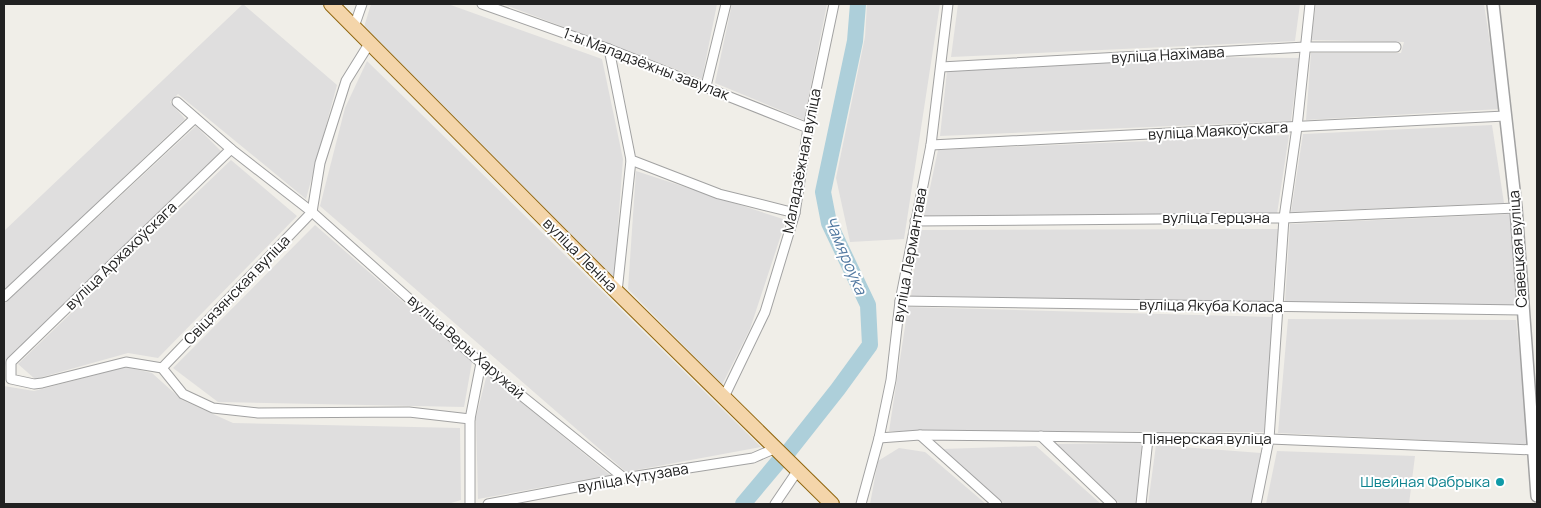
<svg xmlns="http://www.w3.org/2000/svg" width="1541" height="508" font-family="Manrope,sans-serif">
<rect width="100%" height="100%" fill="#f0eee8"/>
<!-- residential -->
<g fill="#dfdede">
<path d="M243 4 337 85 306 199 178 94 170 102 185 119 4 291V231Z"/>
<path d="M371 4H448L602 59 623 159 614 280 364 27Z"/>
<path d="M503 4H717L702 79Z"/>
<path d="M732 4H827L804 120 715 83Z"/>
<path d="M867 4H940L904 239 850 242 836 178 865 37Z"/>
<path d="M958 4H1300L1295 41 951 57Z"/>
<path d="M1316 4H1484L1500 109 1306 120 1311 53H1401L1404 42 1311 40Z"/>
<path d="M1201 57 1299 58 1291 121 940 136 947 71Z"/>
<path d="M367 61 761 447 626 472 320 206 345 108Z"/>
<path d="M1492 125 1504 203 1291 212 1303 134Z"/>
<path d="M196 126 221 151 8 358 4 369V304Z"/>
<path d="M1289 135 1277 214 924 216 938 150Z"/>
<path d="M231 160 297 216 158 358 128 353 35 379 18 364Z"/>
<path d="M636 171 786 220 750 329 722 385 628 289Z"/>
<path d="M1510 214 1516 306 1285 302 1290 224Z"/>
<path d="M315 225 472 362 464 407 218 402 173 368Z"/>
<path d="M1278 229 1272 303 911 296 919 230Z"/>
<path d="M908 307 1273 317 1264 432 889 431Z"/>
<path d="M1288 319 1516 320 1529 445 1278 433Z"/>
<path d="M126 367 152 373 182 400 233 423 460 428 461 500 448 504H4V386L34 391Z"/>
<path d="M487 374 610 475 478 499 476 417Z"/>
<path d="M1142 443 1136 504H1120L1057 444Z"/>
<path d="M1156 445 1261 453 1251 504H1148Z"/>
<path d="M1036 446 1101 504H1005L942 449Z"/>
<path d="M899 448 925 452 986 504H870L878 461Z"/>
<path d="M1277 451 1415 456 1409 504H1266Z"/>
</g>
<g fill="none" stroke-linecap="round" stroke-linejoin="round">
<!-- river -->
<g stroke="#adcfda" stroke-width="16">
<path d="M789 451 838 389 870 345 868 305 829 223 823 192 855 41 858 4"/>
<path d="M743 504 779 461"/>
</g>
<defs>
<g id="minor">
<path d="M482 4 609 49 808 128"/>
<path d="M354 27 362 4"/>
<path d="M609 49 631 160 719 194 795 213"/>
<path d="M941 67 1305 47H1396"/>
<path d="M706 86 726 4"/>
<path d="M177 102 231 149 312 212 481 363 624 478"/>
<path d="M931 145 1505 116"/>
<path d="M231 149 11 362V379L34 384 42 383 126 362 162 368 183 394 213 408 258 413 409 412 470 419"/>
<path d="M915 221 1284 218 1516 208"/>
<path d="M617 292 631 160"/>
<path d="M4 297 195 118"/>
<path d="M900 301 1522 310"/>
<path d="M162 368 312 212 320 163 346 81 369 44"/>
<path d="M724 397 765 312 795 213 808 128 834 4"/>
<path d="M920 435 997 504"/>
<path d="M1041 436 1112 504"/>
<path d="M879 438 920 435 1269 439 1534 450"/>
<path d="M470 504V419L481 363"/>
<path d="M488 504 624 478 753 458 776 448"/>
<path d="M775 504 798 470"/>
<path d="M861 504 879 438 891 380 900 301 931 145 948 4"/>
<path d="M1141 504 1148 439"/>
<path d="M1256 504 1269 439 1284 218 1297 127 1310 4"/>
</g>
<path id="tertiary" d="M1493 4 1516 208 1537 496"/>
<path id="primary" d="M331 4 617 292 832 504"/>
</defs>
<!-- minor casing -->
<use href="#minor" stroke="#a2a2a2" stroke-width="11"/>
<!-- tertiary casing -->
<use href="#tertiary" stroke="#a2a2a2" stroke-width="14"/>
<!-- primary casing -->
<use href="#primary" stroke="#90660e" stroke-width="16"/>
<!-- minor -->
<use href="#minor" stroke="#fff" stroke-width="9"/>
<!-- tertiary -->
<use href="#tertiary" stroke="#fff" stroke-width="11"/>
<!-- primary -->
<use href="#primary" stroke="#f4d5aa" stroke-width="14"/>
</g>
<!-- markers -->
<circle fill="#0f9aa8" stroke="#fff" stroke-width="2" cx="1500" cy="482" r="5"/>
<g text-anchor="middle" stroke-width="4" stroke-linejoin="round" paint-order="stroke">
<!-- street labels -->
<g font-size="15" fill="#212121" stroke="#fff">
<text transform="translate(1168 55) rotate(-3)" y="5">вуліца Нахімава</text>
<text transform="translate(646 64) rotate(21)" y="5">1-ы Маладзёжны завулак</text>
<text transform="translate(1218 131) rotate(-3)" y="5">вуліца Маякоўскага</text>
<text transform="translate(802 161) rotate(-79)" y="5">Маладзёжная вуліца</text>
<text x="1216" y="223">вуліца Герцэна</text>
<text transform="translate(1518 249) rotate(-94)" y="5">Савецкая вуліца</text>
<text transform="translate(580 255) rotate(45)" y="5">вуліца Леніна</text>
<text transform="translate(910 255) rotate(-80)" y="5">вуліца Лермантава</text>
<text transform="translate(121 256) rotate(-44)" y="5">вуліца Аржахоўскага</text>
<text transform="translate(237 290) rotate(-46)" y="5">Свіцязянская вуліца</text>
<text transform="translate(1211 306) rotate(1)" y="5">вуліца Якуба Коласа</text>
<text transform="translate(466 347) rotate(41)" y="5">вуліца Веры Харужай</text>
<text x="1207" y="444">Піянерская вуліца</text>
<text transform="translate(633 478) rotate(-10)" y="5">вуліца Кутузава</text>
</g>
<!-- culture labels -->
<g font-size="15" fill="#0d838f" stroke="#fff" text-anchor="end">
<text x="1490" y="487">Швейная Фабрыка</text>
</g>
<!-- water labels -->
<g font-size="16" font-style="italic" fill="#5279a1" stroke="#fff">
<text transform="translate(846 255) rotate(67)" y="6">Чамяроўка</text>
</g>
</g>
<!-- border -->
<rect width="1541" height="508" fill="none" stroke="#212121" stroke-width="10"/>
</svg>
